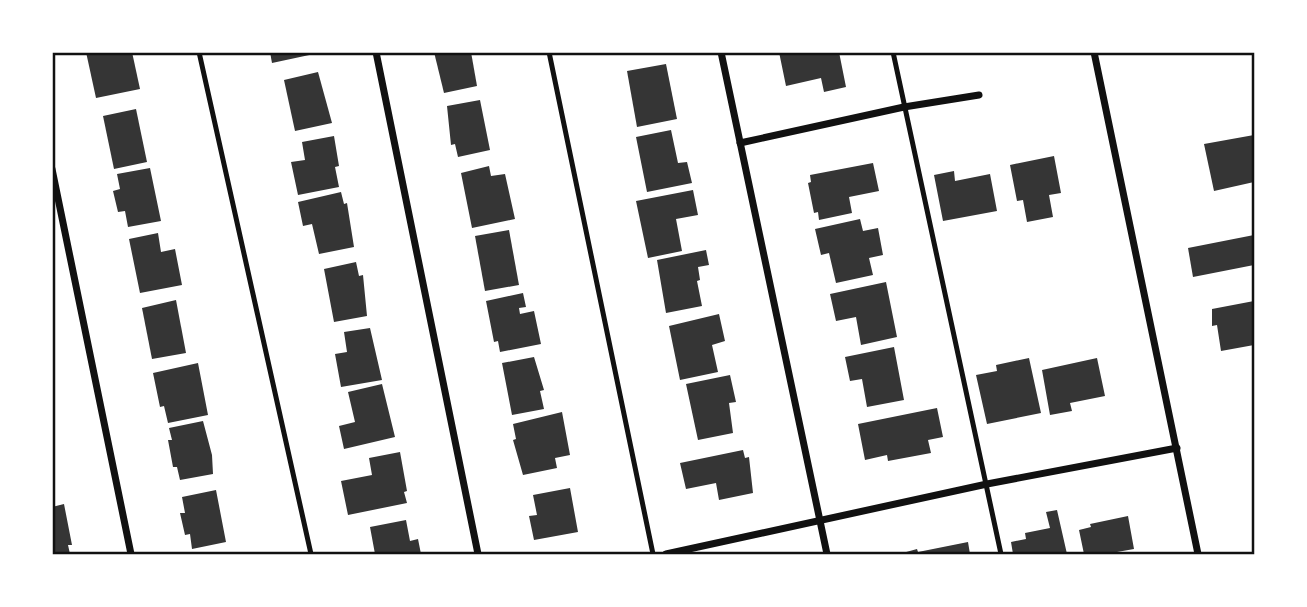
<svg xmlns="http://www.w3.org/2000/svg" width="1307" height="607" font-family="'Crimson Pro',serif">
<rect width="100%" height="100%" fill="#fff"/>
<!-- building -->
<g fill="#353535">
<path d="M86 52H132L140 89 96 98Z"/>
<path d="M270 52H314V54L272 63Z"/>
<path d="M434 52H471L477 86 444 93Z"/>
<path d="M779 52H839L846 87 824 92 821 78 786 86Z"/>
<path d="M666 64 677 119 637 127 627 71Z"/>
<path d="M318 72 332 123 295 131 284 80Z"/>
<path d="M480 100 490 150 458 157 455 144 451 145 447 106Z"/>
<path d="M136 109 147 162 114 169 103 116Z"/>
<path d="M671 130 678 163 687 162 692 183 647 192 636 137Z"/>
<path d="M1254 135V182L1214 191 1204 144Z"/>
<path d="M334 136 339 166 335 167 339 187 298 195 291 162 305 160 302 142Z"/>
<path d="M1054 156 1061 193 1049 195 1053 217 1027 222 1023 200 1017 201 1010 165Z"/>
<path d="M873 163 879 191 849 197 852 213 819 220 818 212 814 213 808 183 811 182 810 175Z"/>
<path d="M489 166 491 176 505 174 515 219 472 228 461 173Z"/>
<path d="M150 168 161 221 128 227 125 211 118 212 113 191 120 189 117 174Z"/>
<path d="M954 171 955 181 990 174 997 211 943 221 934 175Z"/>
<path d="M693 190 698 215 676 219 682 251 648 258 636 201Z"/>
<path d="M341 192 344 204 347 203 354 247 319 254 312 224 303 226 298 202Z"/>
<path d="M860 219 863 231 878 228 883 255 869 258 873 275 836 283 829 253 821 255 815 229Z"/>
<path d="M509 230 519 285 485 291 475 236Z"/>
<path d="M158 233 161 252 175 249 182 285 140 293 129 239Z"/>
<path d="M1254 235V265L1193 277 1188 248Z"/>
<path d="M706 250 709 265 698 267 700 280 697 281 702 306 666 313 657 260Z"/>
<path d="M356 262 359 276 363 275 367 316 334 322 324 269Z"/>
<path d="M886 282 897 337 861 345 856 317 836 321 830 294Z"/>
<path d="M523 293 526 307 519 308 520 314 534 311 541 344 500 352 498 341 494 342 486 301Z"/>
<path d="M176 300 186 353 152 359 142 308Z"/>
<path d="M1254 301V345L1221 351 1217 325 1212 326V309Z"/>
<path d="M719 314 725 341 712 345 718 372 680 380 669 326Z"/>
<path d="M370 328 382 380 341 387 335 354 347 352 344 332Z"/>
<path d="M894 347 904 400 867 407 862 379 850 381 845 357Z"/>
<path d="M534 357 544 390 540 391 544 409 512 415 502 363Z"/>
<path d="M1029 358 1041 413 987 424 976 375 997 371 996 365Z"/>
<path d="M1097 358 1105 396 1070 403 1072 411 1050 415 1042 370Z"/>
<path d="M198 363 208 415 168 423 164 406 160 407 153 373Z"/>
<path d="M730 375 736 402 729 403 733 433 698 440 686 384Z"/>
<path d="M382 384 395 437 344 449 339 426 355 422 348 392Z"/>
<path d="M937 408 943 437 928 440 931 453 888 461 887 455 865 460 858 424Z"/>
<path d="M562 412 570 455 555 458 557 468 523 475 513 440 516 439 513 424Z"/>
<path d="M203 421 212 455 213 474 180 480 177 467H173L168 440H172L169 428Z"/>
<path d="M743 450 745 458 749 457 753 493 719 500 716 483 686 489 680 463Z"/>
<path d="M400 452 407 491 404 492 407 503 348 515 341 481 372 475 369 458Z"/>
<path d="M570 488 578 532 534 540 529 516 537 515 533 495Z"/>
<path d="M216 490 226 542 192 549 190 534 185 535 180 513H185L182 497Z"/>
<path d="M64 504 72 545H68L70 554H52V507Z"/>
<path d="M1057 510 1067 554H1013L1011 542 1026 539 1025 533 1050 528 1046 512Z"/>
<path d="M1128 516 1134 549 1117 552 1118 554H1084L1079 530 1091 527 1090 524Z"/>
<path d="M406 520 410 541 418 539 421 554H375L370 527Z"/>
<path d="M968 542 970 554H899L917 549 918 552Z"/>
</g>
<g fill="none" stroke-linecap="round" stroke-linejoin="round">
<!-- service -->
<g stroke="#111" stroke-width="5">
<path d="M199 52 311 554"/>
<path d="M549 52 653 554"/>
<path d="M893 52 1001 554"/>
</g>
<!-- minor -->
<g stroke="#111" stroke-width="7">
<path d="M376 52 478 554"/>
<path d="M721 52 827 554"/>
<path d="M1094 52 1198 554"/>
<path d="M740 143 904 107 979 95"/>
<path d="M52 169 131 554"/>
<path d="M666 554 987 484 1177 448"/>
</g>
</g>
<!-- border -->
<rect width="1307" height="607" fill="none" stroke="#ffffff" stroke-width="108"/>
<rect x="54" y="54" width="1199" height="499" fill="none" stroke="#111" stroke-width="2.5"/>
</svg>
